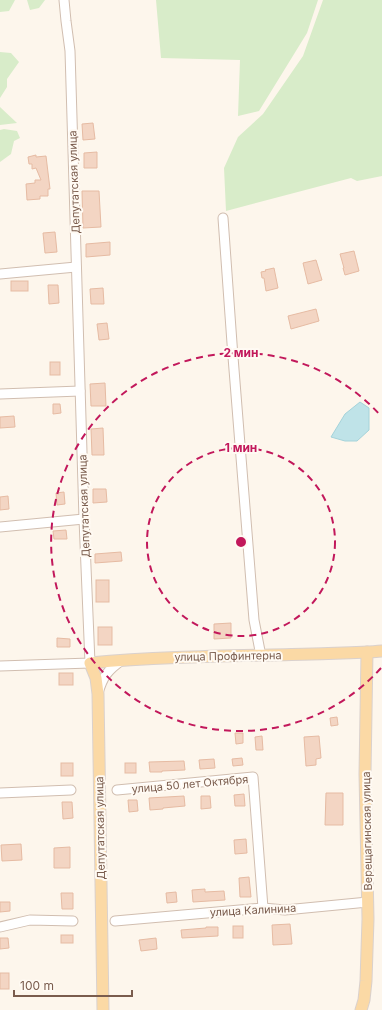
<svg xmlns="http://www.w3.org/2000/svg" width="382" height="1010" font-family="Inter,sans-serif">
<rect width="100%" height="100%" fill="#fdf6ec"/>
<!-- green -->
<g fill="#d8ecc9">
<path d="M0 0H15L9 11 0 12Z"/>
<path d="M27 0H45L39 8 30 10Z"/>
<path d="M156 0H318L307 33 259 111 238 116 240 60 161 58Z"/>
<path d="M323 0H382V176L357 181 351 178 226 211 224 168 238 137 263 114 303 56Z"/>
<path d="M0 52 11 53 19 62 7 79V87L0 98Z"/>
<path d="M0 106V107L17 123 0 125Z"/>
<path d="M4 129 17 131 20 138 14 141 11 154 0 162V130Z"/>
</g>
<!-- water -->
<path fill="#bfe3e8" stroke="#a5d3da" d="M360 402 369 408V430L357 441H345L331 437 345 414Z"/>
<!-- building -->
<g fill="#f3d5c3" stroke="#e6bba3">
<path d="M93 123 95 139 83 140 82 124Z"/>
<path d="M97 152V168H84V153Z"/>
<path d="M36 155V157L46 156 50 189H48V196H40V199L27 200 26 184 35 183V180H41L36 168 32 169V164H29L28 157Z"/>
<path d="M82 191H99L101 227 83 228Z"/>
<path d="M55 232 57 252 45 253 43 233Z"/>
<path d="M110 242V255L86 257V244Z"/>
<path d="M354 251 359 271 345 275 343 268H344L340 254Z"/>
<path d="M316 260 322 280 308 284 303 263Z"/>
<path d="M274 268 278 288 266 291 264 278H262L261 272 266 271 265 270Z"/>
<rect x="11" y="281" width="17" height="10"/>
<path d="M48 285H58L59 303 49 304Z"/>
<path d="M103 288 104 304H91L90 289Z"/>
<path d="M316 309 319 321 291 329 288 316Z"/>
<path d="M107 323 109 339 99 340 97 324Z"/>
<rect x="50" y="362" width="10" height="13"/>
<path d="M105 383 106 406H91L90 384Z"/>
<path d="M53 404H60L61 413 53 414Z"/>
<path d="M14 416 15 427 0 428V417Z"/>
<path d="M103 428 104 455H92L91 429Z"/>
<path d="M93 489H106L107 502 93 503Z"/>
<path d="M64 492 65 504 57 505 56 493Z"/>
<path d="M8 496 9 509 0 510V497Z"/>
<path d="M66 530 67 539H54L53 531Z"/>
<path d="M121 552 122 561 95 563V554Z"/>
<rect x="96" y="580" width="13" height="22"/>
<path d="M231 623V638L214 639V624Z"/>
<rect x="98" y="627" width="14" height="18"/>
<path d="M57 638 70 639V647H57Z"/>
<rect x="59" y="673" width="14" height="12"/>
<path d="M337 717 338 725 331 726 330 718Z"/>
<path d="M235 733H243V743L236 744Z"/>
<path d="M262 736 263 750H256L255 737Z"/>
<path d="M319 736 321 758 316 759V765L306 766 304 737Z"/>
<path d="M242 758 243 765 233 766 232 759Z"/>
<path d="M214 759 215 768 200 769 199 760Z"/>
<path d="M184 761 185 770 162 771V772H150L149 762Z"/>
<rect x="61" y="763" width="12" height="13"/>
<rect x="125" y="763" width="11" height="10"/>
<path d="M326 793H343V825H325Z"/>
<path d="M244 794 245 806H235L234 795Z"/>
<path d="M184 796 185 806 163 808V809L150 810 149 798Z"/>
<path d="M201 796H210L211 808 201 809Z"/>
<path d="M128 800H137L138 811 129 812Z"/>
<path d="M62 802H72L73 818 63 819Z"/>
<path d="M246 839 247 853 235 854 234 840Z"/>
<path d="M21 844 22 860 2 861 1 845Z"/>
<path d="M70 847V868H54V848Z"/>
<path d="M249 877 251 897H240L239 878Z"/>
<path d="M205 889V892L224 891 225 900 193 902 192 890Z"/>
<path d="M176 892 177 902 167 903 166 893Z"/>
<path d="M61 893H73V909H62Z"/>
<path d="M0 902H10V911L0 912Z"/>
<path d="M290 924 292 944 273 945 272 925Z"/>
<rect x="233" y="926" width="10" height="12"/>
<path d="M206 927H218V936L182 938 181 930 206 928Z"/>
<rect x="61" y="935" width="12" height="8"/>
<path d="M0 938H8L9 948 0 949Z"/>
<path d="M156 938 157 949 141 951 139 940Z"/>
<rect x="0" y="973" width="9" height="16"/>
</g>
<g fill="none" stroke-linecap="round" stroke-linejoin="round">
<defs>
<g id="minor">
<path d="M223 218 233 357 254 620 261 656"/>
<path d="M0 274 76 267"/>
<path d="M0 394 80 391"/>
<path d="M0 527 84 519"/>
<path d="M0 666 90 663 84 519 70 51 66 21 64 0"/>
<path d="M98 693C103 676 108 670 122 660"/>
<path d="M117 790 253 777 263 908"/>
<path d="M0 793 71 790"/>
<path d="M115 921 263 908 285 910 368 902"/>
<path d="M0 927 30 920 73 921"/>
</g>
<g id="major">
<path d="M103 1010 98 694 96 678 90 663C164 656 238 656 312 654 335 653 359 653 382 651"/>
<path d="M361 1010 364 1000 366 981 368 919 365 774 367 652"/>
</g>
</defs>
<!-- minor casing -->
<use href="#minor" stroke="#d1beb0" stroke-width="11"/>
<!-- major casing -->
<use href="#major" stroke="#dad1cd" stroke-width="13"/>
<!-- minor -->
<use href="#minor" stroke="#fff" stroke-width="9"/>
<!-- major -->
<use href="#major" stroke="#fbd9a5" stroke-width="11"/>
</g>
<!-- distance rings -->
<g fill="none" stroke="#c2185b" stroke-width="2" stroke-dasharray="7 5">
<circle cx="241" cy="542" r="94"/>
<path d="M381 668A189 189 0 1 1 381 416"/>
</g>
<g text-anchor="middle" stroke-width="4" stroke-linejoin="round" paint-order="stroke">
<!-- street labels -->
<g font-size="11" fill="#7a5c4d" stroke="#fffaf3">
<text transform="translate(74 182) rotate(-92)" y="4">Депутатская улица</text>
<text transform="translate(84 506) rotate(-92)" y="4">Депутатская улица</text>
<text transform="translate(228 656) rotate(-1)" y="4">улица Профинтерна</text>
<text transform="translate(190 784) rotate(-5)" y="4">улица 50 лет Октября</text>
<text transform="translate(100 828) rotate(-91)" y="4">Депутатская улица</text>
<text transform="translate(367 831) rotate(-91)" y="4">Верещагинская улица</text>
<text transform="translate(253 910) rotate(-3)" y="4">улица Калинина</text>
</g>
</g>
<circle cx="241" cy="542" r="6" fill="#c2185b" stroke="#fffaf3" stroke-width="2"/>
<g font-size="12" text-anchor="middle" font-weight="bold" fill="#c2185b" stroke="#fffaf3" stroke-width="4" stroke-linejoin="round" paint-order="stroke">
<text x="241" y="357">2 мин</text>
<text x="241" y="452">1 мин</text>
</g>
<!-- scale -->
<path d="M14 990v6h118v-6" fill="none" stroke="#7a5c4d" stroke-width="2"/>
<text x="20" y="990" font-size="12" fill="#7a5c4d" stroke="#fffaf3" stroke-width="3" paint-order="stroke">100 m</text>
</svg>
